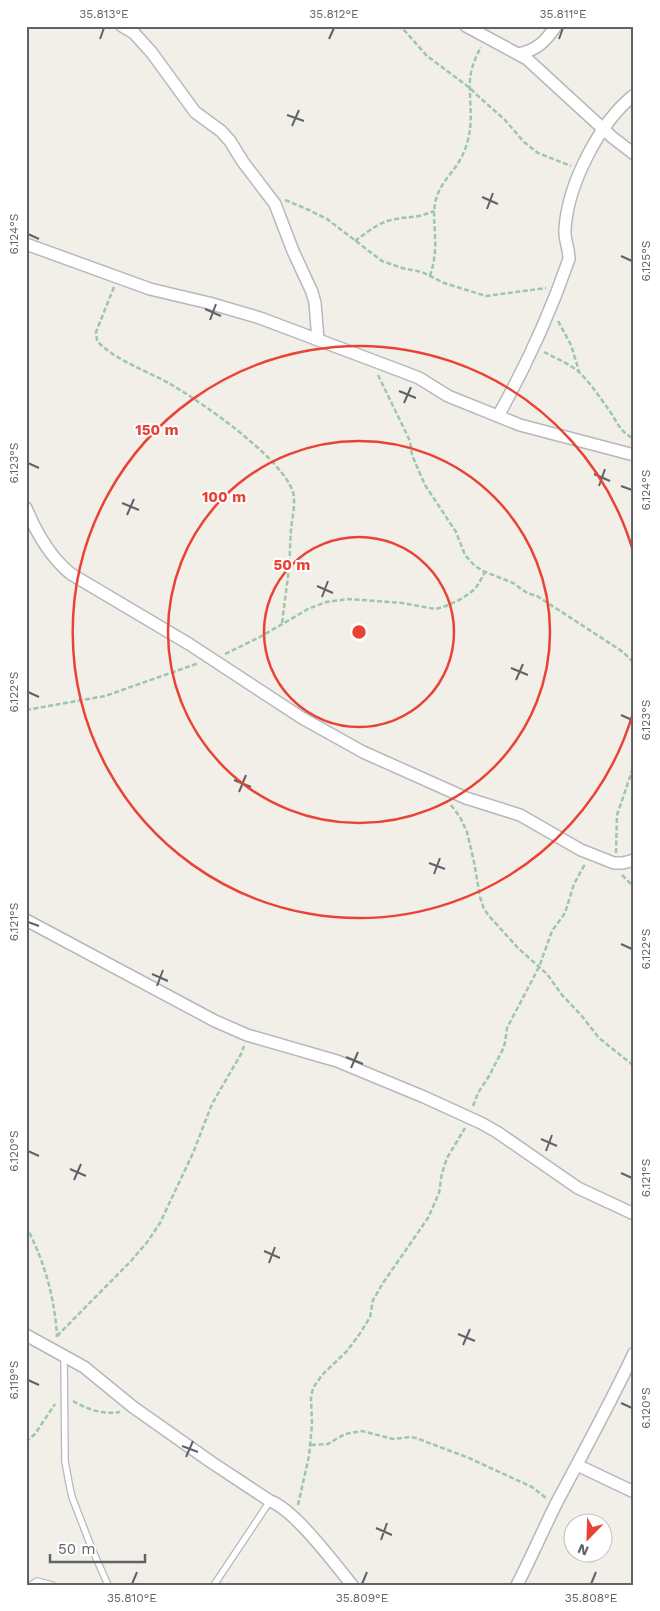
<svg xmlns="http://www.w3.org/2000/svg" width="660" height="1611" font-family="'Work Sans',sans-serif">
<rect width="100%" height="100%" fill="#f1efe8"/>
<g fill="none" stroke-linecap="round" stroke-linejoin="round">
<defs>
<g id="service">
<path d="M64 1355 65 1461 69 1483 72 1497 92 1549 108 1585"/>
<path d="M31 1585 37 1581 52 1585"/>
<path d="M214 1585 270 1501"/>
</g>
<g id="minor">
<path d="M122 26 134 33 152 53 195 112 221 131 230 141 243 162 275 204 293 251 312 292 315 303 318 340"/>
<path d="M466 26 527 59 612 137 634 154"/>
<path d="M518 54C537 50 545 42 556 26"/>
<path d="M26 244 150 289 209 303 260 318 401 371 419 378 448 396 520 425 634 455"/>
<path d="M498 416C525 368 551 311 569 259 569 248 564 239 565 229 568 184 599 123 634 95"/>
<path d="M26 508C36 532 51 558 71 574L189 644 302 718 363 752 466 798 520 815 581 850 614 863H623L634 860"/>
<path d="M26 920 215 1021 247 1035 337 1061 424 1097 481 1123 497 1132 578 1188 634 1214"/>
<path d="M26 1335 84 1367 133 1407 211 1462 270 1501C294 1509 335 1564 352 1585"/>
<path d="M577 1465 634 1492"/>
<path d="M517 1585C531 1558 543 1530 557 1502 583 1453 610 1404 634 1353"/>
</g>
</defs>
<!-- service casing -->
<use href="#service" stroke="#b5b8bc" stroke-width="8"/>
<!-- minor casing -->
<use href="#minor" stroke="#b5b8bc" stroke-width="14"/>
<!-- path -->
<g stroke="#9cc7a9" stroke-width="2.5" stroke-dasharray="5 2.5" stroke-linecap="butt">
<path d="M397 26 405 31 427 56 470 88 478 96 505 120 524 142 538 153 571 166"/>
<path d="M285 200 309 210 327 219 382 261 402 268 422 272 444 283 486 296 546 288"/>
<path d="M355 241C366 233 378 223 391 220 407 216 416 219 434 211"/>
<path d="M430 276C434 264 436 250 435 238 435 223 432 211 437 196 442 181 454 172 461 158 466 149 469 138 470 129 472 112 469 96 470 79 471 68 476 56 481 47"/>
<path d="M114 287 96 332 97 341C116 361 148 371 172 385 204 404 281 457 293 492 296 504 292 518 291 530 290 542 290 555 289 568 287 586 284 605 282 624"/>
<path d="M558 321 571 345 579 371"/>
<path d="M544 352C557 359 573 365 583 376 593 387 601 399 609 410 618 423 619 431 634 439"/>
<path d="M378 375 410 441 412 455 425 485 456 532 465 555 475 566 483 571 513 583 527 593 537 596 614 646 623 652 634 663"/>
<path d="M225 654 260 637 308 609 326 602 349 599 402 603 435 609C447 607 470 596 477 586 480 582 482 577 485 572"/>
<path d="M26 710 105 696 199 663"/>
<path d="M451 805 460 817 467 832 474 862 480 897 484 909 489 916 518 948 547 974 562 995 581 1015 599 1038 634 1066"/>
<path d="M616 853 617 815 634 765"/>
<path d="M622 875 634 887"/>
<path d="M473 1106 478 1093 489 1076 502 1051 505 1043 507 1028 539 967 552 931 565 913 574 884 585 864"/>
<path d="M26 1226C44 1260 55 1298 57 1337"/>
<path d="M57 1336 131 1261 148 1241 160 1223 193 1153 212 1104 241 1054 244 1046"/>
<path d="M73 1401C86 1409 104 1415 120 1412"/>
<path d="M26 1442 35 1434 55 1404"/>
<path d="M311 1445 328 1444 345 1434 362 1431 393 1439 410 1437 416 1438 469 1458 532 1487 546 1498"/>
<path d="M298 1505 309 1456 312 1424 311 1398 313 1388 322 1375 347 1351 361 1332 370 1317 373 1300 383 1283 428 1218 439 1193 442 1173 447 1158 465 1128"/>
</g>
<!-- service -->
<use href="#service" stroke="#fff" stroke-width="5.5"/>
<!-- minor -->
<use href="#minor" stroke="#fff" stroke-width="11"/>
</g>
<!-- ticks -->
<path fill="none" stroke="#5f6368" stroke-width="2" d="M100 39 104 28M329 39 334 28M559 39 563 28M287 115 304 121M292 126 299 110M482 197 498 204M487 209 493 193M28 234 39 239M621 256 632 261M205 309 221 316M210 320 216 304M399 391 416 398M404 403 411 387M28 463 39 468M594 474 610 481M599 486 605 469M621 486 632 490M122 503 139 510M127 515 134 499M317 586 333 593M322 597 328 581M511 668 528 675M516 680 523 664M28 692 39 697M621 715 632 720M234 780 251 787M239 792 246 775M429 863 445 869M434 874 440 858M28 922 39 926M621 944 632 949M152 974 168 981M157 986 163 970M346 1057 363 1064M351 1068 358 1052M541 1139 557 1146M28 1151 39 1156M546 1151 552 1135M70 1169 86 1176M621 1173 632 1178M74 1180 81 1164M264 1251 280 1258M269 1263 275 1247M458 1334 475 1341M463 1345 470 1329M28 1380 39 1385M621 1403 632 1408M182 1446 198 1452M186 1457 193 1441M376 1528 392 1535M381 1540 387 1523M132 1584 137 1572M362 1584 367 1572M591 1584 596 1572"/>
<!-- distance rings -->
<g fill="none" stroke="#ea4335" stroke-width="2.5">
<circle cx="359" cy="632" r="95"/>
<circle cx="359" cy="632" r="191"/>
<path d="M633 713A286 286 0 1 1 633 551"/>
</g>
<circle cx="359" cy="632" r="8" fill="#ea4335" stroke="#fff" stroke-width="2.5"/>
<g font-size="15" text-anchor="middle" font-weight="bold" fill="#ea4335" stroke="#fff" stroke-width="4" stroke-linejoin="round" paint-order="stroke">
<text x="157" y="435">150 m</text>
<text x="224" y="502">100 m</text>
<text x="292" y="570">50 m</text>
</g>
<!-- border -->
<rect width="660" height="1611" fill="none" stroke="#ffffff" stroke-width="55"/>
<!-- north arrow -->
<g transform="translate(588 1538) rotate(203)"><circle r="24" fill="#ffffff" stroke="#bfc1c3"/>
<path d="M0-4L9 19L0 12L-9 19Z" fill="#ea4335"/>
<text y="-8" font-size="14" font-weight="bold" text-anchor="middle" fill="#5f6368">N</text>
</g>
<!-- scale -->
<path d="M50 1554v8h95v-8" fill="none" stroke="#5f6368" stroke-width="2.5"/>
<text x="58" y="1554" font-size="15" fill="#5f6368" stroke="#ffffff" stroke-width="4" paint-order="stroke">50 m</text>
<rect x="28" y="28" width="604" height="1556" fill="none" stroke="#5f6368" stroke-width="2"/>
<g font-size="12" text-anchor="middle" fill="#5f6368">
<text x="104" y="18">35.813°E</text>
<text x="334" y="18">35.812°E</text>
<text x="563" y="18">35.811°E</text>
<text transform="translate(14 234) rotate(-90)" y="4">6.124°S</text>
<text transform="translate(646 261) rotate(-90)" y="4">6.125°S</text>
<text transform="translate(14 463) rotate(-90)" y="4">6.123°S</text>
<text transform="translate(646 490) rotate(-90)" y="4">6.124°S</text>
<text transform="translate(14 692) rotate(-90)" y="4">6.122°S</text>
<text transform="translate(646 720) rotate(-90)" y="4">6.123°S</text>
<text transform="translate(14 922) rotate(-90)" y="4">6.121°S</text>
<text transform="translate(646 949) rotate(-90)" y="4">6.122°S</text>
<text transform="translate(14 1151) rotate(-90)" y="4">6.120°S</text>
<text transform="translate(646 1178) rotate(-90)" y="4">6.121°S</text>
<text transform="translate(14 1380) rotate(-90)" y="4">6.119°S</text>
<text transform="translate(646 1408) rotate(-90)" y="4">6.120°S</text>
<text x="132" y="1602">35.810°E</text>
<text x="362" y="1602">35.809°E</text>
<text x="591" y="1602">35.808°E</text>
</g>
</svg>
